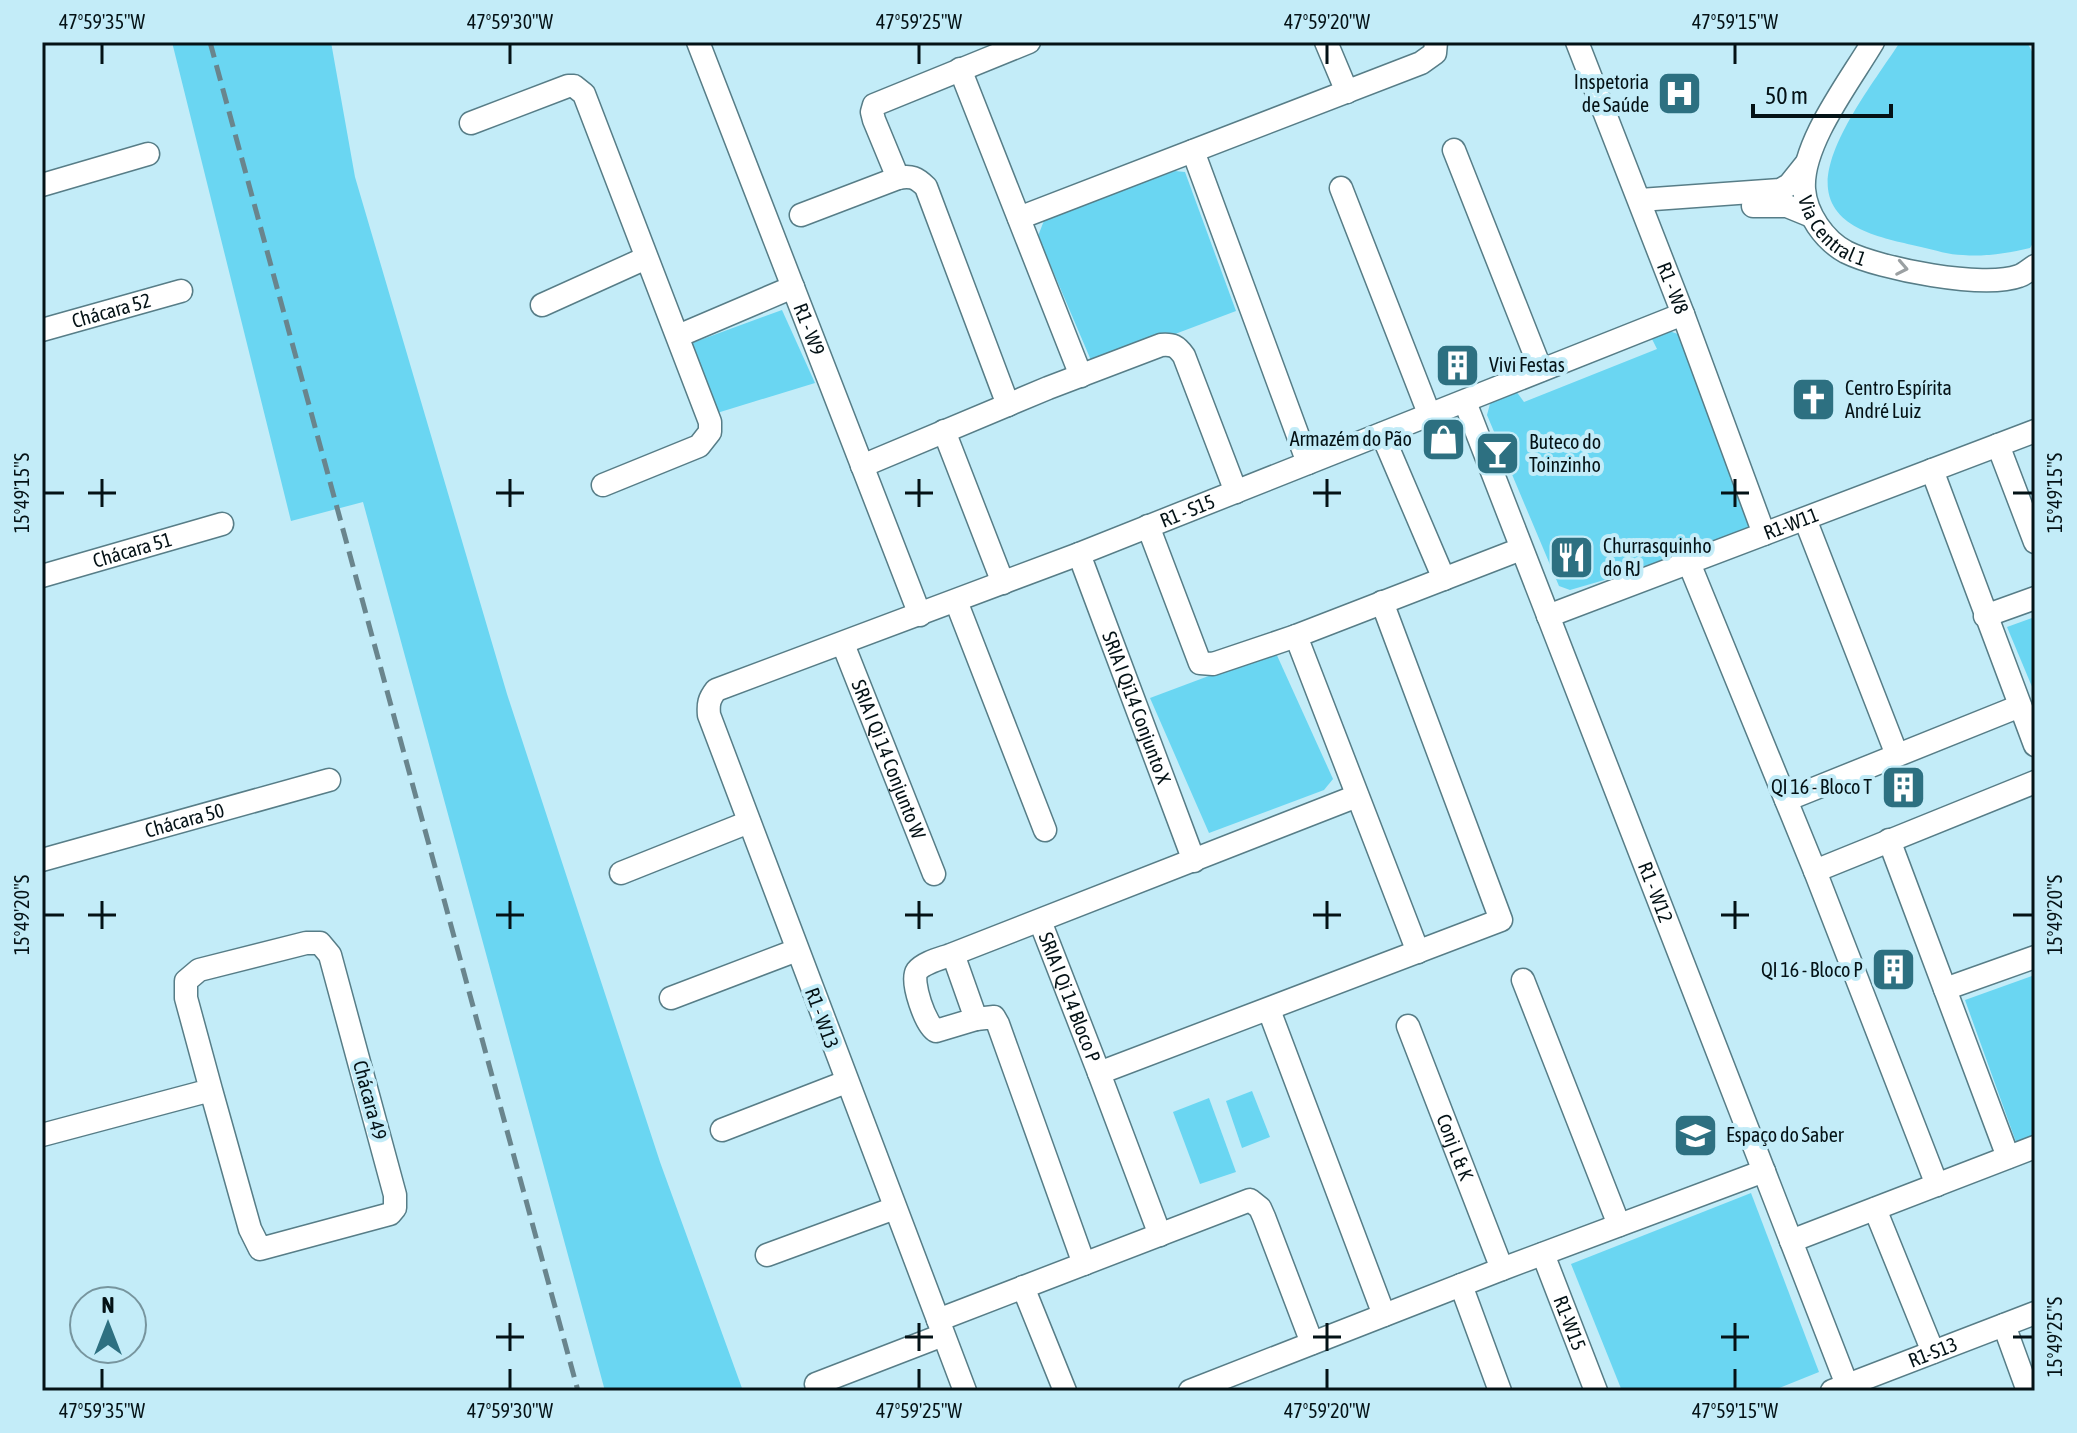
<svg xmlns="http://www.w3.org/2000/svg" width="2077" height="1433" font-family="'Asap Condensed',sans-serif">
<rect width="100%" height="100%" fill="#c3ecf8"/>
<!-- green -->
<g fill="#6ad6f2">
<path d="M172 42H331L355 177 507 694 660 1162 743 1391H605L363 502 291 521Z"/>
<path d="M1900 42 2028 44 2035 57V240L2030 248C2008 253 1986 257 1963 255 1949 255 1935 250 1921 247 1888 239 1833 231 1828 189 1823 146 1877 78 1900 42Z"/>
<path d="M1175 171 1185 172 1236 311 1093 365 1038 236 1045 218Z"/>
<path d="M782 310 815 383 717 413 692 343Z"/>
<path d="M1669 331 1678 334 1687 349 1755 526 1697 553 1570 590 1559 586 1487 415 1491 400 1516 391 1524 402 1657 349 1650 335Z"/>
<path d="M2035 617V694L2007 627Z"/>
<path d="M1275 651 1333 779 1324 790 1209 833 1150 698Z"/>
<path d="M2035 975V1135L2016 1142 1965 1000Z"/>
<path d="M1252 1091 1270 1137 1242 1148 1226 1101Z"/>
<path d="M1209 1098 1236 1172 1200 1184 1173 1112Z"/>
<path d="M1751 1193 1819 1372 1772 1391H1622L1571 1264Z"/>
</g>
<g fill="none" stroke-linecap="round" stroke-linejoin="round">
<defs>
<g id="minor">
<path id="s1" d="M698 42 920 615"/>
<path d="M1326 42 1347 92"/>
<path id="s2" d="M1577 42 1683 314 1764 534"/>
<path id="s3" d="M1873 42C1850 81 1801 144 1804 189 1806 214 1824 240 1846 252 1880 269 1984 289 2019 276 2025 274 2030 269 2035 266"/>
<path d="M960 69 1081 376"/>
<path d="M471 123 568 86H574L584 94 710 422V432L699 446 603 485"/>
<path d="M1454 150 1541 370"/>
<path d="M1193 151 1308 463"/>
<path d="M898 178 874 120 872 112 874 105 1029 42"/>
<path d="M42 185 148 154"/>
<path d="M1341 188 1430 416"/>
<path d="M1640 200 1780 190 1789 185 1805 165"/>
<path d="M1753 206H1787L1809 215"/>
<path d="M801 215 898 178C911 175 917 178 926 187L1008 405"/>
<path d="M1019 218 1421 63 1435 53 1436 42"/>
<path d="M542 305 646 258"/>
<path id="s4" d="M42 330 181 291"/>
<path d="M678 336 793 287"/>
<path id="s5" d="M1465 402 1847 1385"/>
<path d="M944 431 1003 583"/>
<path d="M1382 434 1444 579"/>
<path d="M1998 445 2035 542"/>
<path d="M862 466 1048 388 1161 345C1173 344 1177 346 1184 356L1236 492"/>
<path d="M1932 470 2035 745"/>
<path d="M1805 519 1897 755"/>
<path d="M1148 526 1200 663 1213 664 1296 636"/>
<path id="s6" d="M1079 554 1194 861"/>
<path d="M1689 563 1815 871 1937 1185"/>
<path id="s7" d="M42 576 222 524"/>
<path d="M956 601 1045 830"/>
<path id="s8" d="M1548 616 2035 431"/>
<path d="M1985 616 2035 598"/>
<path id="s9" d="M843 644 934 874"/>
<path d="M1786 800 2020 706"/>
<path d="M1889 840 2008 1157"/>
<path id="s10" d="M42 860 329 780"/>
<path d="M1815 871 2035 782"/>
<path d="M621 873 749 822"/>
<path id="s11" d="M1040 921 1099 1073"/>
<path d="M1418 952 1296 636 1521 549"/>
<path d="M953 954 976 1019 936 1031C926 1026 910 981 917 971 924 962 943 958 953 954L1357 796"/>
<path d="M1523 980 1619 1225"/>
<path d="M1945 989 2035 957"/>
<path d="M671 998 797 950"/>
<path d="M1269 1010 1384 1315"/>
<path d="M976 1019 994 1017 998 1024 1084 1264"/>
<path id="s12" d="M1408 1026 1502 1269"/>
<path d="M722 1130 846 1082"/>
<path d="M42 1135 211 1090 250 1229 260 1249 390 1214 395 1208V1195L330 955 320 943H306L199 970 186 981V998L211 1090"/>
<path d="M1875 1209 1933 1352"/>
<path d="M1160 1235 1099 1073 1501 920 1382 602"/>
<path d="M1791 1241 2035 1147"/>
<path id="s13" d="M1543 1254 1596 1391"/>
<path d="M767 1255 895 1208"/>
<path d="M1461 1285 1500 1391"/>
<path d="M1023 1287 1065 1391"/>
<path d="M938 1320 1250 1200 1260 1208 1264 1217 1312 1343"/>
<path d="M2004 1325 2028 1391"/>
<path d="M816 1384 943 1335"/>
<path id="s14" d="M965 1391 709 715C708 704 709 699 716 690L1079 554 1683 314"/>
<path d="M1190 1391 1502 1269 1764 1171"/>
<path id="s15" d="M1832 1391 2035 1313"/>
</g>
</defs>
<!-- minor casing -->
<use href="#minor" stroke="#577d87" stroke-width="25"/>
<!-- minor -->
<use href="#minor" stroke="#fff" stroke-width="22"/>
<!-- rail -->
<path stroke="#69858d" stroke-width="5" stroke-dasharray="16 8" stroke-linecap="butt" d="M210 42 578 1391"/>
</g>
<!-- one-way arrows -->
<defs><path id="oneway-chevron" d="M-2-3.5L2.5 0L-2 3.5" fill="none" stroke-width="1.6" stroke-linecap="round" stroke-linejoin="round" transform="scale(2)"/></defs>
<use stroke="#9ba0a2" href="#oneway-chevron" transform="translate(1902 268) rotate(11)"/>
<!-- ticks -->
<path fill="none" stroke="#041216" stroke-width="3" d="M102 44V64M510 44V64M919 44V64M1327 44V64M1735 44V64M102 479V507M510 479V507M919 479V507M1327 479V507M1735 479V507M44 493H64M88 493H116M496 493H524M905 493H933M1313 493H1341M1721 493H1749M2013 493H2033M102 901V929M510 901V929M919 901V929M1327 901V929M1735 901V929M44 915H64M88 915H116M496 915H524M905 915H933M1313 915H1341M1721 915H1749M2013 915H2033M510 1323V1351M919 1323V1351M1327 1323V1351M1735 1323V1351M496 1337H524M905 1337H933M1313 1337H1341M1721 1337H1749M2013 1337H2033M102 1369V1389M510 1369V1389M919 1369V1389M1327 1369V1389M1735 1369V1389"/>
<!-- icons -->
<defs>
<symbol id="hospital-square" viewBox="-11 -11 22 22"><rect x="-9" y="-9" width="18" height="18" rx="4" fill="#2d7081" stroke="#c3ecf8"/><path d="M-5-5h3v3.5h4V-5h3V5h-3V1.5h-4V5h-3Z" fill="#fff"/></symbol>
<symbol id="building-square" viewBox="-11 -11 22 22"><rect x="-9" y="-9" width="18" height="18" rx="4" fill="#2d7081" stroke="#c3ecf8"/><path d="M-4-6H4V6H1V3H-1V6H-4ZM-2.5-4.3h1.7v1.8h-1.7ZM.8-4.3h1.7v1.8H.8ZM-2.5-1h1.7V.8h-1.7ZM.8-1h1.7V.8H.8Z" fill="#fff"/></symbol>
<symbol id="church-square" viewBox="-11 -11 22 22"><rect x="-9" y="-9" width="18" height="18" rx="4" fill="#2d7081" stroke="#c3ecf8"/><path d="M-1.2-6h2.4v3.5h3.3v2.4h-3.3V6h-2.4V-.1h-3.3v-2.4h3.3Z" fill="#fff"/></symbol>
<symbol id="shop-square" viewBox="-11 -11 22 22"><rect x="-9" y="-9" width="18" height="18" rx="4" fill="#2d7081" stroke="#c3ecf8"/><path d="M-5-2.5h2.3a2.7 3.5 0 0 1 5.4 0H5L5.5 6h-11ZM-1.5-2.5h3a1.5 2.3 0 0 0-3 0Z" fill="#fff"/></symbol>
<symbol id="bar-square" viewBox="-11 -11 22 22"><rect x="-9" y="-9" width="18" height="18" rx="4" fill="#2d7081" stroke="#c3ecf8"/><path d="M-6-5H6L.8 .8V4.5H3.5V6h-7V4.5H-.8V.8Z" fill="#fff"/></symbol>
<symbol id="restaurant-square" viewBox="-11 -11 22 22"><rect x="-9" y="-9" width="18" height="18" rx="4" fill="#2d7081" stroke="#c3ecf8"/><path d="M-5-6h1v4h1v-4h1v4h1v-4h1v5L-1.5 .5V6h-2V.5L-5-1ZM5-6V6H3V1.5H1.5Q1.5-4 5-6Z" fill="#fff"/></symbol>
<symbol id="school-square" viewBox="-11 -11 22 22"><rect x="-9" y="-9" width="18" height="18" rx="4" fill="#2d7081" stroke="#c3ecf8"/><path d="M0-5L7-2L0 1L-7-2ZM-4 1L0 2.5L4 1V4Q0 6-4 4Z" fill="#fff"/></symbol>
</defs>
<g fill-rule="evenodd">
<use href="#hospital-square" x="1654" y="68" width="51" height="51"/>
<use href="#building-square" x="1432" y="340" width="51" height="51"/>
<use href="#church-square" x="1788" y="374" width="51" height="51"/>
<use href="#shop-square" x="1418" y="414" width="51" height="51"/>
<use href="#bar-square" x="1472" y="428" width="51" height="51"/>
<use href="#restaurant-square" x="1546" y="532" width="51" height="51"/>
<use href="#building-square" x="1878" y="762" width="51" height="51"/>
<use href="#building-square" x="1868" y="944" width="51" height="51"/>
<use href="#school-square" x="1670" y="1110" width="51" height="51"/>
</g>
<g text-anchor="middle" stroke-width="8" stroke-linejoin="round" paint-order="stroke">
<!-- poi labels -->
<g font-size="20" fill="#041216" stroke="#c3ecf8" text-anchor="start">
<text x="1649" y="89" text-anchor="end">Inspetoria<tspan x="1649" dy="23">de Saúde</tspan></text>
<text x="1489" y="372">Vivi Festas</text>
<text x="1845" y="395">Centro Espírita<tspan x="1845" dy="23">André Luiz</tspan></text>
<text x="1412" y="446" text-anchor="end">Armazém do Pão</text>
<text x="1529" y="449">Buteco do<tspan x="1529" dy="23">Toinzinho</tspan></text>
<text x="1603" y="553">Churrasquinho<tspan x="1603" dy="23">do RJ</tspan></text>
<text x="1872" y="794" text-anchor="end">QI 16 - Bloco T</text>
<text x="1863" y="977" text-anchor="end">QI 16 - Bloco P</text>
<text x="1726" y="1142">Espaço do Saber</text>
</g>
<!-- street labels -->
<g font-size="20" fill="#041216" stroke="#c3ecf8">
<text dy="7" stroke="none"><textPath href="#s3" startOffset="218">Via Central 1</textPath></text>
<text dy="7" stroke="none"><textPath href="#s2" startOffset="264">R1 - W8</textPath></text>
<text dy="7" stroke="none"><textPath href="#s4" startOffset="72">Chácara 52</textPath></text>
<text dy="7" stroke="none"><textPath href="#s1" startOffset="308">R1 - W9</textPath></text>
<text dy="7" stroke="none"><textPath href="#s14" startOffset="1254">R1 - S15</textPath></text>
<text dy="7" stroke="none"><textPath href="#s8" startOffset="260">R1-W11</textPath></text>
<text dy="7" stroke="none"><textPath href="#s7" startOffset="94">Chácara 51</textPath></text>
<text dy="7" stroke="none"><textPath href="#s6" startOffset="164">SRIA I Qi14 Conjunto X</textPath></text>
<text dy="7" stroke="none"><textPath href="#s9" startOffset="124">SRIA I Qi 14 Conjunto W</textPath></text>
<text dy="7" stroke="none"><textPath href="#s10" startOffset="148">Chácara 50</textPath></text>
<text dy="7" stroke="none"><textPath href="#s5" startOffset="526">R1 - W12</textPath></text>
<text dy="7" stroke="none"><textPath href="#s11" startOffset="82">SRIA I Qi 14 Bloco P</textPath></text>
<text transform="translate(822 1018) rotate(70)" y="7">R1 - W13</text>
<text transform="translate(370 1100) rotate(75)" y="7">Chácara 49</text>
<text dy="7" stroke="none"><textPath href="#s12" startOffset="130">Conj L &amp; K</textPath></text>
<text dy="7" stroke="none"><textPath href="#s13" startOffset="74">R1-W15</textPath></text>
<text dy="7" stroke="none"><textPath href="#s15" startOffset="108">R1-S13</textPath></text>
</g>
</g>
<!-- border -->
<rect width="2077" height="1433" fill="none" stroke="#c3ecf8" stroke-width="88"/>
<!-- north arrow -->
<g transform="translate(108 1325)"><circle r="38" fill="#c3ecf8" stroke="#77959e" stroke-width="2"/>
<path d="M0-6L14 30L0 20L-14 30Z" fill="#2d7081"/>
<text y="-12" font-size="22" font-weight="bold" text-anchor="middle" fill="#041216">N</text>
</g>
<!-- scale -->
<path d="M1753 104v12h138v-12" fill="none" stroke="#041216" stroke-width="4"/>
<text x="1765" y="104" font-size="24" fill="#041216" stroke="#c3ecf8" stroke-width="6" paint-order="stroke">50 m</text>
<rect x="44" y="44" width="1989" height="1345" fill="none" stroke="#041216" stroke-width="3"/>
<g font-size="20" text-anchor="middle" fill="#041216">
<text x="102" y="29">47°59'35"W</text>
<text x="510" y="29">47°59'30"W</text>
<text x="919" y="29">47°59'25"W</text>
<text x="1327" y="29">47°59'20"W</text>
<text x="1735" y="29">47°59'15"W</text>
<text transform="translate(22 493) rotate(-90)" y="7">15°49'15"S</text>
<text transform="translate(2055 493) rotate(-90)" y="7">15°49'15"S</text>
<text transform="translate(22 915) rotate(-90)" y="7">15°49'20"S</text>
<text transform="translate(2055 915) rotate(-90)" y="7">15°49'20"S</text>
<text transform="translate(2055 1337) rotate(-90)" y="7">15°49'25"S</text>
<text x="102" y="1418">47°59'35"W</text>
<text x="510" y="1418">47°59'30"W</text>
<text x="919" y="1418">47°59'25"W</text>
<text x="1327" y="1418">47°59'20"W</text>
<text x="1735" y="1418">47°59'15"W</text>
</g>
</svg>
